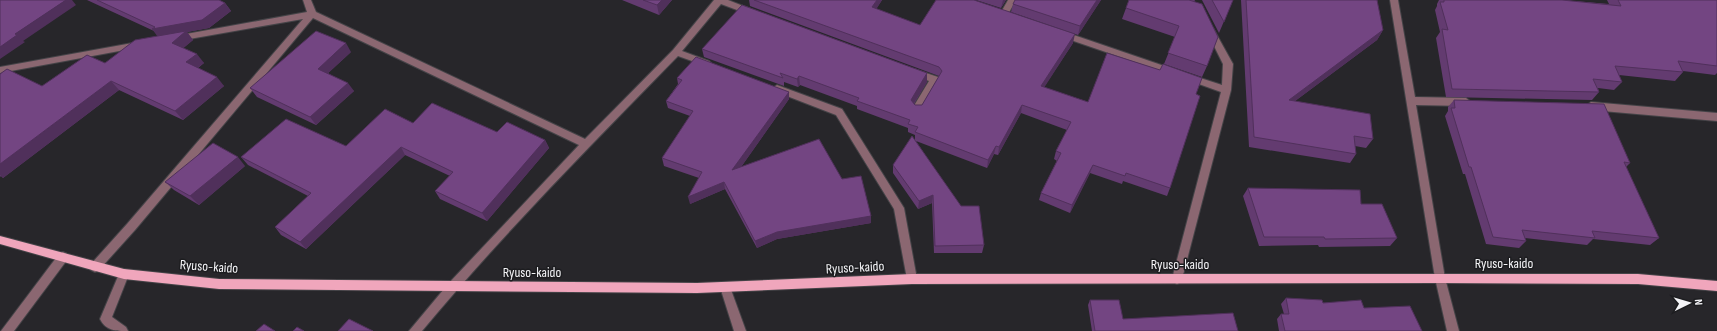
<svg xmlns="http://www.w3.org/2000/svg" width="1717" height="331" font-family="'Sofia Sans Condensed',sans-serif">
<rect width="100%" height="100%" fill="#27262a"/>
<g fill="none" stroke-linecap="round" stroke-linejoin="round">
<defs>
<g id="minor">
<path d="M303 0H311L316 12 585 139 673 50 714 0H728L756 11 757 13 753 16 721 4 682 51 709 61 711 63 709 65 706 66 678 56C590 146 502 235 422 331H409L449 283 579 145 313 18 135 230 99 270 95 272 91 270 90 267 91 264 127 224 303 19 178 41 174 38 175 36 307 12Z"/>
<path d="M1008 0H1016L1007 16H1001L1000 14Z"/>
<path d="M1390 0H1398L1415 97 1466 98 1471 102 1466 106 1416 105 1445 278 1459 331H1447L1435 278Z"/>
<path d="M1210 27 1213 28 1233 64 1231 90 1182 279 1181 282 1177 284 1173 282 1172 279 1221 92 1185 79 1183 77 1188 74 1222 85 1223 64 1206 30Z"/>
<path d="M1062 31 1176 70 1178 72 1173 75 1059 36 1058 34Z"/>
<path d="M138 42 143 45 141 47 0 73V67Z"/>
<path d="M914 69 938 77 940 79 920 112 917 113 912 109 929 81 911 74 909 72 911 70Z"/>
<path d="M777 85 842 109 904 208 917 279 916 282 912 284 908 282 907 279 894 209 836 115 774 91 772 89 774 87Z"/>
<path d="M1591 102 1717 113V121L1591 110 1586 106Z"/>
<path d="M63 252 67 254 68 257 67 260 14 331H1L59 254Z"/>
<path d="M124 269 128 271 129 274 112 317 126 327 128 331C116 331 106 331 100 319L119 274 120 271Z"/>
<path d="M725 282 729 284 730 287 746 331H734L720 287 721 284Z"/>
</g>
<path id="major" d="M0 236 124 269 219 279 697 283 912 274H1638L1717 281V291L1638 284 1440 283 912 284 697 293 219 289 124 279 0 244Z"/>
</defs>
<!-- minor casing -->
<use href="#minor" stroke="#444347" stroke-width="2"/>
<!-- major casing -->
<use href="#major" stroke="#444347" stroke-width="2"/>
<!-- minor -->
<use href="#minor" fill="#8b6771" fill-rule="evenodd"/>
<!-- major -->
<use href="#major" fill="#f0a6bc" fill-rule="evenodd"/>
</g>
<!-- wall -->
<g fill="#633b70">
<path d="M87 0H219L225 3 231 11 209 28 187 32 193 40 183 48 204 63 198 68 224 86 183 120 119 90 3 178 1 176 0 177V74L42 86 105 63 158 36 154 31Z"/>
<path d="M622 0H672L659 15Z"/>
<path d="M749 0H882L876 9 920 25 1073 43 1044 87 1088 102 1196 94 1170 188 1167 196 1123 181 1122 184 1090 173 1070 213 1039 200 1041 193 1057 161 1054 159 1056 151 1067 130 1021 113 998 155 994 154 987 168 916 141 984 245 982 253H934L932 203 918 209 893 173V165L915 139V135L908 132V128L857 109V106L800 85 798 87 784 82V86L704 57 702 49 927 82 914 104 915 105H922L939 76 750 6Z"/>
<path d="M976 0H1006L1001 8Z"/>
<path d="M1101 0 1078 35 1011 12 1013 4Z"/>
<path d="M1129 0H1195L1194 2 1207 66 1202 77 1164 64 1175 37 1122 19Z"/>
<path d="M1202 0H1233L1219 33Z"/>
<path d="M1241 0H1377L1383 30 1377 40 1295 101 1373 139 1366 148 1355 146 1356 154 1350 163 1249 147Z"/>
<path d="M1439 0H1562L1609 4 1607 0H1717V73L1715 75 1683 71V72L1675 81 1619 75 1622 82 1614 90 1598 88 1599 92 1592 100 1446 97 1436 38 1440 32 1435 10 1437 6V4Z"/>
<path d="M351 52 328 73 354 91 316 125 257 97 250 88Z"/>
<path d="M677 78 789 92V99L741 167 842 179 871 223 777 239 757 248 725 189 690 204 699 178 664 166 662 158 690 116 668 108 666 101 678 84Z"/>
<path d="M1454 100 1630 163 1626 167 1659 238 1650 245 1593 239 1587 245 1525 238 1526 241 1519 248 1486 244 1465 174H1463L1445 116 1448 111V107Z"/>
<path d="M413 123 497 132 545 140 549 148 487 221 440 199 435 191 450 176 405 155 306 249 281 235 275 227 308 196 248 165 241 157 346 146Z"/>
<path d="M245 166 199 205 174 190 165 182Z"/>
<path d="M1248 188 1361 204 1397 238 1390 246 1319 247 1318 245 1259 246 1243 196Z"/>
<path d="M1286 298 1364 308 1422 331H1279L1277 319 1281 314H1284L1281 304Z"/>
<path d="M1090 300 1123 319 1238 331H1092L1088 305Z"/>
</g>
<!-- shaded-wall -->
<g fill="#50305b">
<path d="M66 0H72L76 5 23 41 25 42 0 59V47L15 34Z"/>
<path d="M662 0H672L659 15 657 5Z"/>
<path d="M877 0H882L872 16V7Z"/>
<path d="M1003 0H1006L1001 8Z"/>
<path d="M1097 0H1101L1078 35 1080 26Z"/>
<path d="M225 3 231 11 209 28 187 32 193 40 179 52 158 37 152 29Z"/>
<path d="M1383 30 1377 40 1283 110 1289 100Z"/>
<path d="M1075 34 1073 43 1040 94 1041 86Z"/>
<path d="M346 43 351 52 324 77 318 69Z"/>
<path d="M197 54 204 63 193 71 186 62Z"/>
<path d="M927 73V82L911 108V100Z"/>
<path d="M799 76 800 85 798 87 797 79Z"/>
<path d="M217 77 224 86 183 120 175 111Z"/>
<path d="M111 81 119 90 3 178 0 175V164Z"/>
<path d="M348 83 354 91 316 125 310 117Z"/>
<path d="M789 92V99L734 177 732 170Z"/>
<path d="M1022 105 1021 113 998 155 999 147Z"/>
<path d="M545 140 549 148 487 221 482 213Z"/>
<path d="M996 146 994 154 987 168 988 160Z"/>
<path d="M401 147 405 155 306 249 300 242Z"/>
<path d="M238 157 245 166 199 205 190 196Z"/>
<path d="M1093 165 1090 173 1070 213 1072 205Z"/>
<path d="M724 182 725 189 690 204 688 197Z"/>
<path d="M933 195 932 203 918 209 919 201Z"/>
<path d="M871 216V223L777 239 757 248 755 241 777 232Z"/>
</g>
<!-- building -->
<g fill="#734582" stroke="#50305b">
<path d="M0 0H66L15 34 17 35 0 47Z"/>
<path d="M97 0H219L225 3 202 20 152 29 155 27Z"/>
<path d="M643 0H662L657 5Z"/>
<path d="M754 0H877L872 7 920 25 936 0H974L1075 34 1041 86 1088 102 1107 53 1160 70 1163 64 1202 78 1196 94 1200 96 1170 188 1126 173 1125 176 1093 165 1072 205 1041 193 1061 153 1056 151 1071 122 1022 105 999 147 996 146 988 160 915 132 918 127 908 124 910 120 857 101 859 98 799 76 797 79 780 73 783 78 702 49 742 5 927 73 911 100 915 105H922L942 71 939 67Z"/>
<path d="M1015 0H1097L1080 26 1013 4Z"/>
<path d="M1129 0H1189L1202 4 1218 37 1207 66 1168 53 1179 26 1126 8Z"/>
<path d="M1212 0H1233L1224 22Z"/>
<path d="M1246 0H1377L1383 30 1289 100 1370 114 1373 139 1354 136 1356 154 1254 137Z"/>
<path d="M1444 0H1562L1621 6 1618 0H1717V66L1678 61 1683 72 1615 66 1622 82 1593 79 1599 92 1452 89 1442 29 1448 30 1440 2H1444Z"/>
<path d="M186 31 172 43 197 54 186 62 217 77 175 111 111 81 0 164V74L7 69 42 86 87 55 105 63 135 40Z"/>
<path d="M316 31 346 43 318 69 348 83 310 117 250 88Z"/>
<path d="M696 57 789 92 732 170 819 139 842 179 861 176 871 216 777 232 755 241 724 182 688 197 702 172 662 158 693 111 666 101 682 80 677 78Z"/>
<path d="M1454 100 1604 104 1630 163 1624 162 1659 238 1592 231 1595 238 1522 230 1526 241 1493 237 1471 167H1469L1451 108H1455Z"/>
<path d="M432 103 497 132 507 122 545 140 482 213 435 191 453 172 401 147 300 242 275 227 311 193 241 157 286 119 346 146 385 109 413 123Z"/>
<path d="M912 136 961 206H979L984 245 935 246 933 195 919 201 893 165Z"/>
<path d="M213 143 238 157 190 196 165 182Z"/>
<path d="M1248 188 1360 190 1361 204H1382L1397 238 1325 239 1324 237H1264Z"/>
<path d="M1286 298 1322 300 1323 303 1361 300 1364 308 1410 306 1422 331H1285L1281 314H1289Z"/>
<path d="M1090 300H1119L1123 319 1233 313 1238 331H1095Z"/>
<path d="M349 319 373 331H338Z"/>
<path d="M264 324 275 331H256Z"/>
<path d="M297 327 304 331H293Z"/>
</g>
<g text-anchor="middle" stroke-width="3" stroke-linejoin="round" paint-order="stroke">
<!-- street labels -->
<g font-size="14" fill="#f4f4f7" stroke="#1d1d20">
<text x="1504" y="268">Ryuso-kaido</text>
<text x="1180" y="269">Ryuso-kaido</text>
<text transform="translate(209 266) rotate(4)" y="5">Ryuso-kaido</text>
<text transform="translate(855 267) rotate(-3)" y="5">Ryuso-kaido</text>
<text x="532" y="277">Ryuso-kaido</text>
</g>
</g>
<!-- north arrow -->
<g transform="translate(1689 303) rotate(85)" stroke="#1d1d20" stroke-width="3" paint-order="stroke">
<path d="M0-3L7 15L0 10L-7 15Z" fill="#f4f4f7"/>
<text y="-6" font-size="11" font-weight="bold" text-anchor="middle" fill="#f4f4f7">N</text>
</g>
</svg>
